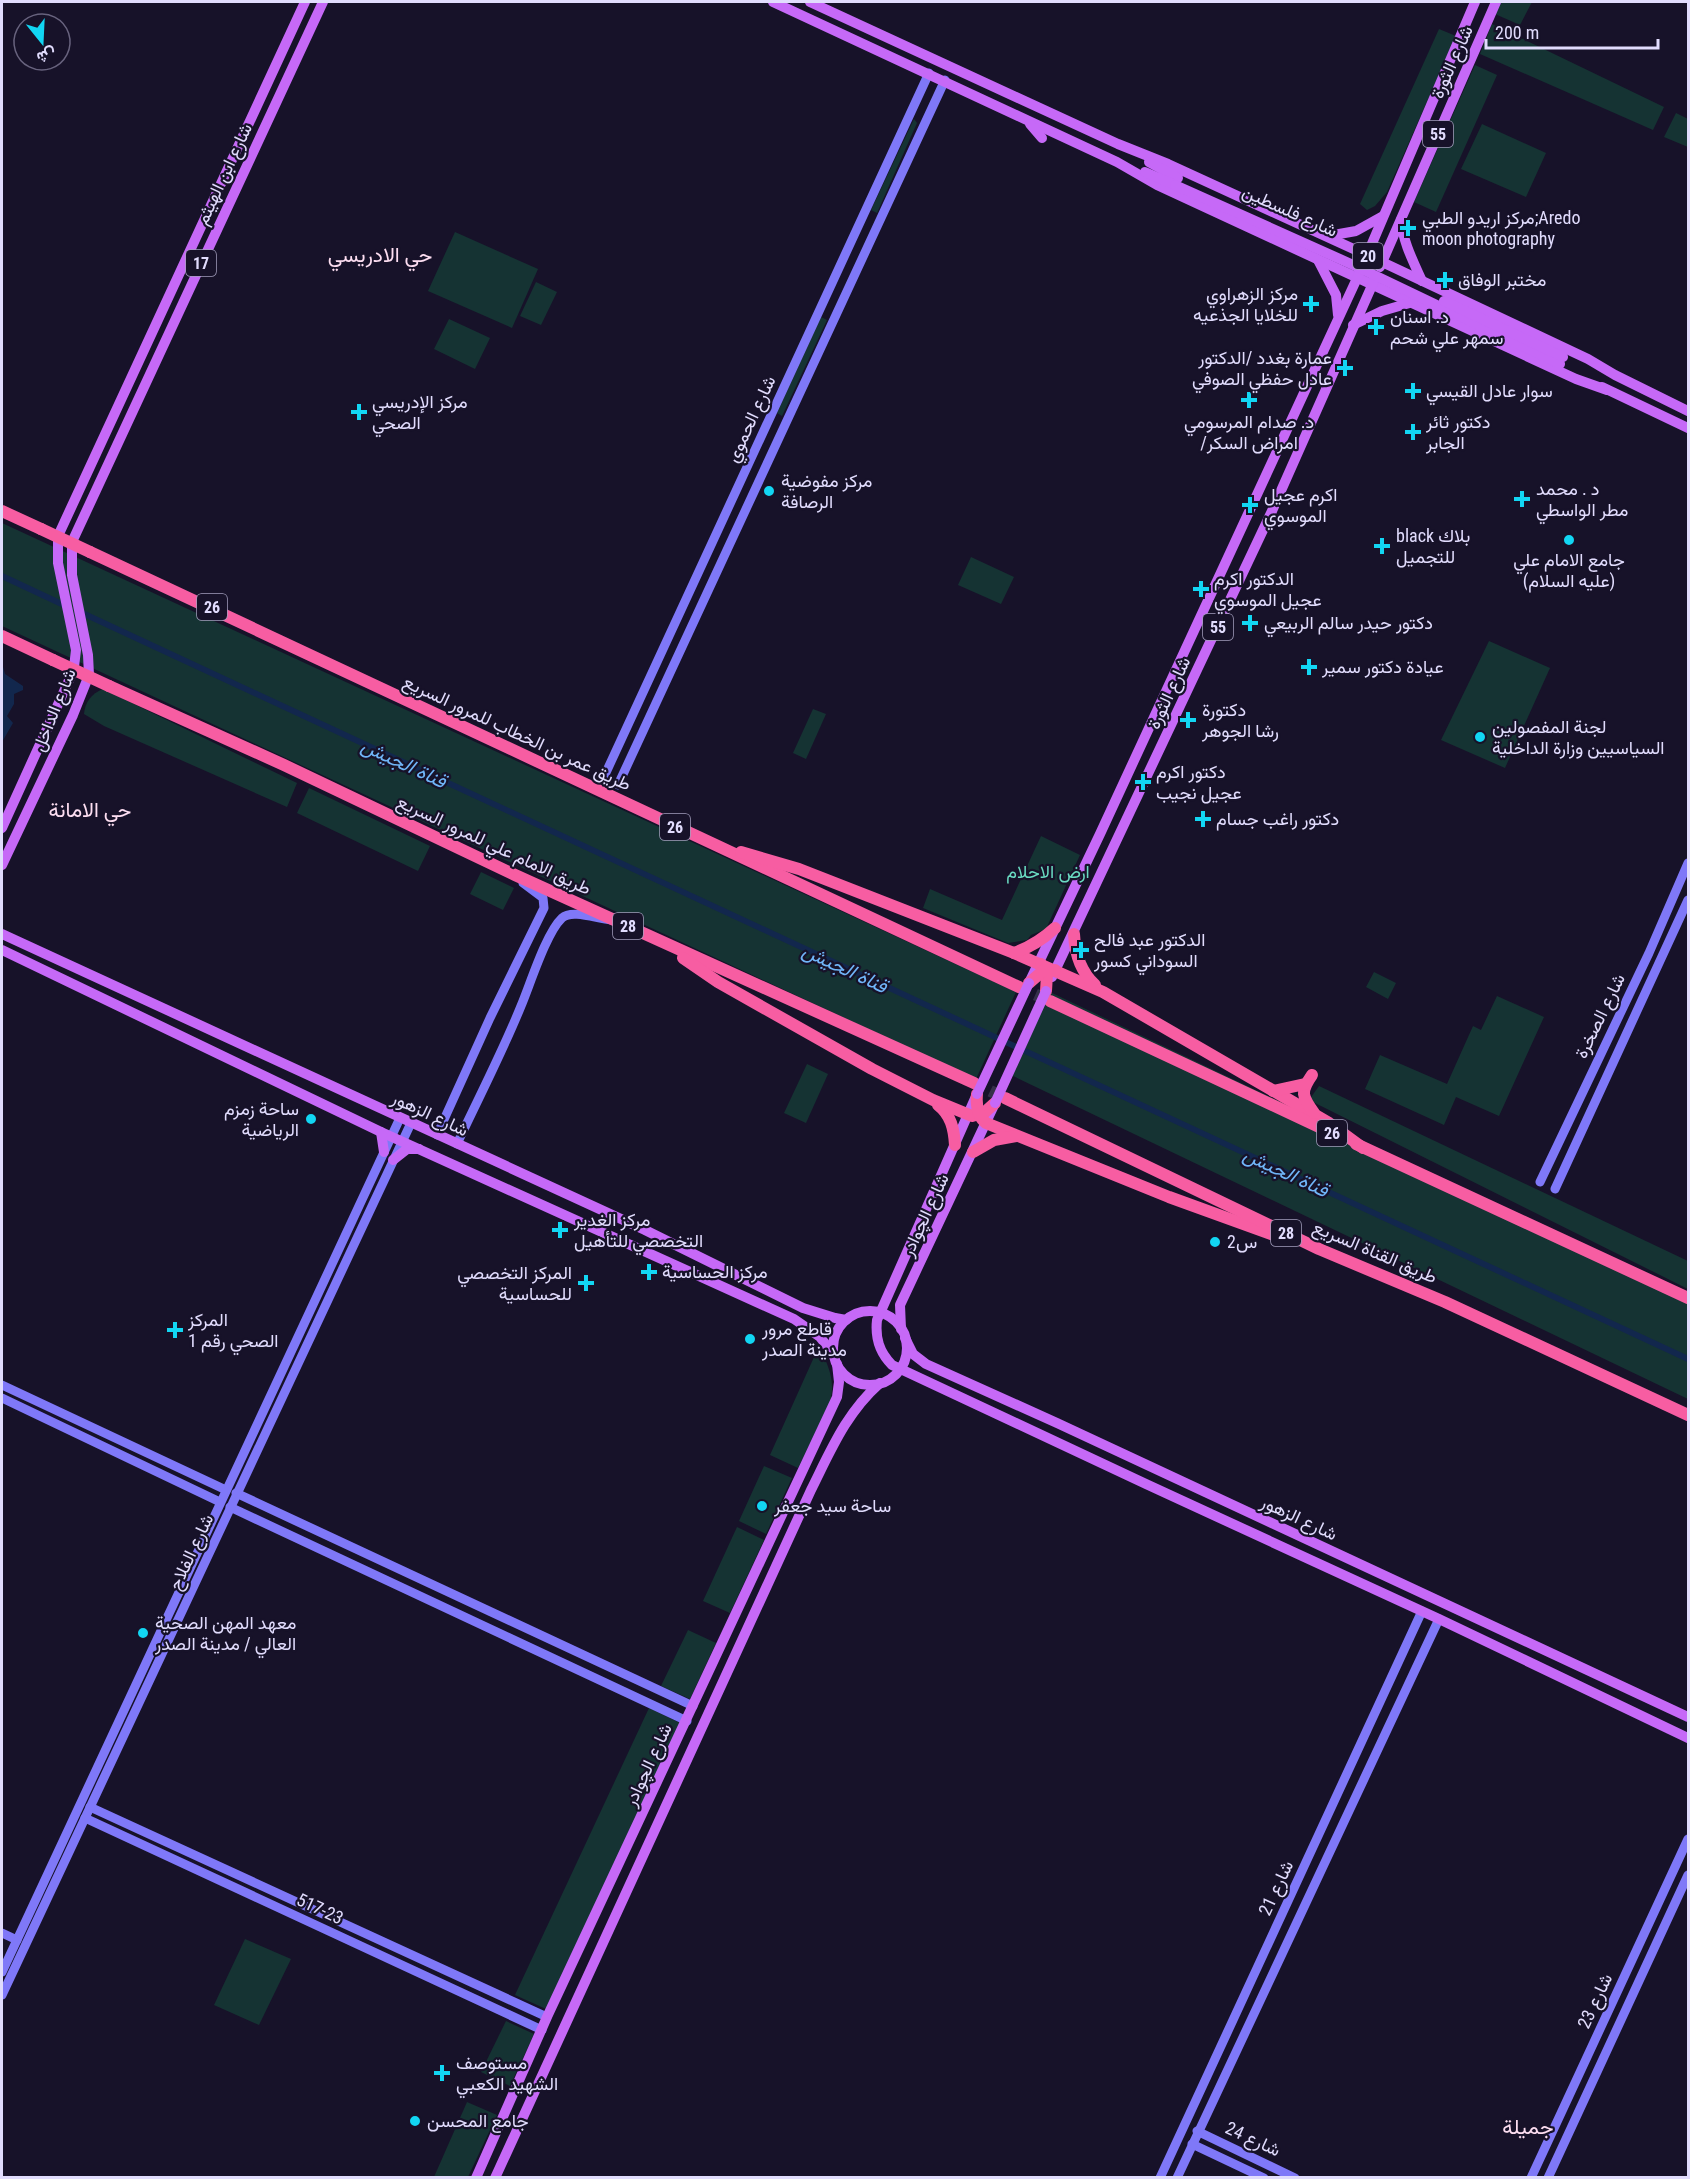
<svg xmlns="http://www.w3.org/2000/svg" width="1690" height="2179" font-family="'Roboto Condensed',Vazirmatn,sans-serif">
<rect width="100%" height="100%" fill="#171229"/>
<!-- green -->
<g fill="#153333">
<path d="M1500 2H1532L1520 25 1495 14Z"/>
<path d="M1492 24 1664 107 1653 130 1480 54Z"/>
<path d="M1439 29 1456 36 1387 192 1375 206 1367 210 1360 204Z"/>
<path d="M1475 65 1497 75 1436 212 1414 202Z"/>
<path d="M1676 113 1688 119V147L1664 137Z"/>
<path d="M914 119 917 123 877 213 871 210Z"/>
<path d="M1482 124 1546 153 1526 197 1461 169Z"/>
<path d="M455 232 538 269 512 328 428 291Z"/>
<path d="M536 282 557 292 541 325 520 316Z"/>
<path d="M821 317 827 320 782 416 777 413Z"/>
<path d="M449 319 490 338 475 369 434 349Z"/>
<path d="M2 523 1016 992 976 1079 2 626Z"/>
<path d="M971 557 1014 577 1001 604 958 585Z"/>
<path d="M1489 641 1550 668 1505 768 1441 740Z"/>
<path d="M103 689 297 783 287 807 104 726 84 714C85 702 91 694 103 689Z"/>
<path d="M813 709 826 714 806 759 793 753Z"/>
<path d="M309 788 430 846 418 871 297 813Z"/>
<path d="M1041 836 1080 855 1046 929 1031 935 1027 940 1008 943 923 908 930 889 1002 920Z"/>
<path d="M481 872 514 888 503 910 470 894Z"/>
<path d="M1374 972 1396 983 1388 999 1366 987Z"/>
<path d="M1050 992 1688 1296V1399L1011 1075Z"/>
<path d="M1497 996 1544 1017 1499 1116 1456 1097 1444 1125 1365 1089 1380 1055 1447 1084 1473 1026 1481 1030Z"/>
<path d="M807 1064 828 1074 806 1123 784 1113Z"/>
<path d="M1319 1086 1688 1261V1289L1309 1100Z"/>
<path d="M819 1346C828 1365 836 1381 830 1402L798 1468 770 1455Z"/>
<path d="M764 1466 792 1478 766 1534 739 1521Z"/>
<path d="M737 1527 764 1540 730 1613 703 1601Z"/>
<path d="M688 1630 716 1643 690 1699 661 1686Z"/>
<path d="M649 1708 680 1723 546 2009 515 1995Z"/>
<path d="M245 1939 291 1959 259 2025 214 2005Z"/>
<path d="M506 2021 534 2034 510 2086 481 2072Z"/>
<path d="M467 2102 497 2115 468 2177H434Z"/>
</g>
<!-- water -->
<path fill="#12274d" d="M2 663 5 674 23 686V690L14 694V704L7 716 13 723 2 742Z"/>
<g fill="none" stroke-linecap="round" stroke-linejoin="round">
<!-- canal -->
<g stroke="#12274d" stroke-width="6">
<path d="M2 576 66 606"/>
<path d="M78 611 1688 1359"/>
</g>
<!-- highway-tunnel -->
<g stroke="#353049" stroke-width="12" stroke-dasharray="12 6" stroke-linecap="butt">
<path d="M1019 987 1050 1001"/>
<path d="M974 1083 1005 1098"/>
</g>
<!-- secondary -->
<g stroke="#7f78f8" stroke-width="9">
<path d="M603 779 929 73"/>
<path d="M618 785 945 80"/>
<path d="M437 1135 490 1018 544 908 543 898 523 883"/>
<path d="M457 1144C478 1099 502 1053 521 1006 530 985 546 933 562 918 572 909 597 919 611 920"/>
<path d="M1540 1182 1649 953 1688 863"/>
<path d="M1555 1189 1688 900"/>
<path d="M2 1385 226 1490"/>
<path d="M2 1398 220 1502"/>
<path d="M236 1493 693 1706"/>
<path d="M230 1507 687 1721"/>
<path d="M90 1807 547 2017"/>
<path d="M85 1818 542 2030"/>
<path d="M2 1933 17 1940"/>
<path d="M2 1972 400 1118"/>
<path d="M2 1995 411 1123"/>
<path d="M1197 2131 1295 2178"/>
<path d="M1192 2144 1264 2178"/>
<path d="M1160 2178 1422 1611"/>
<path d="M1177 2178 1439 1619"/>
<path d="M1531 2178 1688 1839"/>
<path d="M1548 2178 1688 1875"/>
</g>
<!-- primary -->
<g stroke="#c669f7" stroke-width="10">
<path d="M773 2 1117 162 1157 185 1576 379 1607 390"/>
<path d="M810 2 1118 144 1168 164 1382 262 1588 359 1615 375 1688 411"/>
<path d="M1030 124 1042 138"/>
<path d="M1149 162 1178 178"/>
<path d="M1145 172 1175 185"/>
<path d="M1401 220C1403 242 1413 261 1422 281"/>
<path d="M1328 236 1356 231 1383 216"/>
<path d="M1318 260 1336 295 1338 315"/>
<path d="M1365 260 1475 2"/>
<path d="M1380 267 1496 2"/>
<path d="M1353 325 1382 311 1413 302"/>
<path d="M1602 387 1688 428"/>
<path d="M2 828 70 678 74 667 76 650 58 563V536L305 2"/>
<path d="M2 865 73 715 89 675 88 655 72 575V542L323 2"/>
<path d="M2 934 645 1230 803 1308 835 1318 846 1320"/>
<path d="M2 950 381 1132 794 1319 820 1337 834 1355"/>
<path d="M1052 977 1272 511 1374 281"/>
<path d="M1029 983 1100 834 1359 274"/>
<path d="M977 1094 877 1320C875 1338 879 1352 892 1365L1146 1484 1439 1619 1688 1738"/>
<path d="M381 1132 384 1152"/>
<path d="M393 1160 407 1149H419"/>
<circle cx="870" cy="1348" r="37"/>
<path d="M901 1329 900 1305 995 1103"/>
<path d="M905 1338 913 1354 926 1364 1057 1423 1688 1717"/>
<path d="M476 2178 547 2017 837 1397 839 1382 837 1364"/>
<path d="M495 2178 811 1490C831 1450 846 1413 880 1383"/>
</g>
<!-- highway -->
<g stroke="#f75da2" stroke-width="12">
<path d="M2 511 41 529"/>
<path d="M90 552 1019 987"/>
<path d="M2 636 53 660"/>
<path d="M109 686 284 765 515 875 974 1083"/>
<path d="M741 852 799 869 1014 953 1103 992 1329 1123 1363 1148"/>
<path d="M1074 934C1075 954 1080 971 1095 985"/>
<path d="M1014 953C1031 947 1042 940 1055 928"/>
<path d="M683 958 718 982 872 1069 933 1100 972 1116 985 1112 995 1103"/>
<path d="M1041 964 1047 974 1046 991"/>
<path d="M1029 983 1044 970H1055"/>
<path d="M1050 1001 1332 1133"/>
<path d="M1312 1075C1300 1092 1302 1096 1314 1113"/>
<path d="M1273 1091 1305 1084"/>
<path d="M977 1094C976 1105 977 1116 986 1123L1169 1197 1282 1238"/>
<path d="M1005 1098 1319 1249 1445 1302 1688 1415"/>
<path d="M938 1105C951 1115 954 1129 955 1145"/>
<path d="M1356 1144 1688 1298"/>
<path d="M973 1152 994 1140 1016 1136"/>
</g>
<!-- primary-bridge -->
<g stroke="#c669f7" stroke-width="10">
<path d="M1175 185 1351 264 1560 364"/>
<path d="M1444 301 1563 357"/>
<path d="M977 1094 1029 983"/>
<path d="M995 1103 1046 991"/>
</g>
<!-- highway-bridge -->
<g stroke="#f75da2" stroke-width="12">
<path d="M41 529 90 552"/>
<path d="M53 660 109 686"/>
</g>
</g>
<!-- markers -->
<g fill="#12d6f3" stroke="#171229" stroke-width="2">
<path d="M1405 219h6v6h6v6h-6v6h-6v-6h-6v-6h6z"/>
<path d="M1442 271h6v6h6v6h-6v6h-6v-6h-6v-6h6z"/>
<path d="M1308 295h6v6h6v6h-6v6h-6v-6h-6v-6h6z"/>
<path d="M1373 318h6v6h6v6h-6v6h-6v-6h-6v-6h6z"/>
<path d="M1342 359h6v6h6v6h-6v6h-6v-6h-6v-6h6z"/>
<path d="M1410 382h6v6h6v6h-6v6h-6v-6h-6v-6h6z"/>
<path d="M1246 391h6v6h6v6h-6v6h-6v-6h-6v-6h6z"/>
<path d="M356 403h6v6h6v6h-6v6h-6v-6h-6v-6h6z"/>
<path d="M1410 423h6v6h6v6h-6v6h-6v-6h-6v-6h6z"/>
<circle cx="769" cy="491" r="6"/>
<path d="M1519 490h6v6h6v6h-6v6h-6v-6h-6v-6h6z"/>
<path d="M1247 496h6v6h6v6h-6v6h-6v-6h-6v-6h6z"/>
<circle cx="1569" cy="540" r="6"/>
<path d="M1379 537h6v6h6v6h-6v6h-6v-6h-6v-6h6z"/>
<path d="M1198 580h6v6h6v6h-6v6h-6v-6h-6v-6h6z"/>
<path d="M1247 614h6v6h6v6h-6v6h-6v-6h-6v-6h6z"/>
<path d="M1306 658h6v6h6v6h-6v6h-6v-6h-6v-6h6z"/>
<path d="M1185 711h6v6h6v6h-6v6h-6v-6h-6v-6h6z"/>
<circle cx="1480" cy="737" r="6"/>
<path d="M1140 773h6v6h6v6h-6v6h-6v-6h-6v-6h6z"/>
<path d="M1200 810h6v6h6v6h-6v6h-6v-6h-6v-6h6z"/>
<path d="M1078 941h6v6h6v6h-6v6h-6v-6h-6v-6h6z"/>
<circle cx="311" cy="1119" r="6"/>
<path d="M557 1221h6v6h6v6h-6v6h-6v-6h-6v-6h6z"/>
<circle cx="1215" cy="1242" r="6"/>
<path d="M646 1263h6v6h6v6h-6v6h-6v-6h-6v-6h6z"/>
<path d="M583 1274h6v6h6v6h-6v6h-6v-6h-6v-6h6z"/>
<path d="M172 1321h6v6h6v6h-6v6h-6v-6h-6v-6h6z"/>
<circle cx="750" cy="1339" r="6"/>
<circle cx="762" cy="1506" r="6"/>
<circle cx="143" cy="1633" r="6"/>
<path d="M439 2064h6v6h6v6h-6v6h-6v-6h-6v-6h6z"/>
<circle cx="415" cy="2121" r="6"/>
</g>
<g text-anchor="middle" stroke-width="4.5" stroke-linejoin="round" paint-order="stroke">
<!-- shield labels -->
<g fill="#171229" stroke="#a49fbd" stroke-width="1.5">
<rect x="1423" y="121" width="30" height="26" rx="4.5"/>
<rect x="1353" y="243" width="30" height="26" rx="4.5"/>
<rect x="186" y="250" width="30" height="26" rx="4.5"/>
<rect x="197" y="594" width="30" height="26" rx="4.5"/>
<rect x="1203" y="614" width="30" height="26" rx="4.5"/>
<rect x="660" y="814" width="30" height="26" rx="4.5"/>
<rect x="613" y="913" width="30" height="26" rx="4.5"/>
<rect x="1317" y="1120" width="30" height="26" rx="4.5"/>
<rect x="1271" y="1220" width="30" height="26" rx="4.5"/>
</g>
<g font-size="16" font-weight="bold" fill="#e1dcfd">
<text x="1438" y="140">55</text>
<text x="1368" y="262">20</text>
<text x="201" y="269">17</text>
<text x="212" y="613">26</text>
<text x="1218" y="633">55</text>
<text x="675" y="833">26</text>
<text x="628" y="932">28</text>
<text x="1332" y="1139">26</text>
<text x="1286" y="1239">28</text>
</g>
<!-- street labels -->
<g font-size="18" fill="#e1dcfd" stroke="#171229">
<text transform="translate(1452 62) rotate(-66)" y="6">شارع الثورة</text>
<text transform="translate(224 174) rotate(-65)" y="6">شارع ابن الهيثم</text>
<text transform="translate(1290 211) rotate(24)" y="6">شارع فلسطين</text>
<text transform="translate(751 419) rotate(-65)" y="6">شارع الحموي</text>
<text transform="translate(1169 693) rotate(-65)" y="6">شارع الثورة</text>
<text transform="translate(54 710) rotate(-68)" y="6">شارع الداخل</text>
<text transform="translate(517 733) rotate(25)" y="6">طريق عمر بن الخطاب للمرور السريع</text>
<text transform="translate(494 845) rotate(25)" y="6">طريق الامام علي للمرور السريع</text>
<text transform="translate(1600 1016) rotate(-64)" y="6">شارع الصخرة</text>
<text transform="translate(430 1114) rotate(25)" y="6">شارع الزهور</text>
<text transform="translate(925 1215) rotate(-65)" y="6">شارع الچوادر</text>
<text transform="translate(1375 1252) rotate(23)" y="6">طريق القناة السريع</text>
<text transform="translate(1299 1518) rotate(25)" y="6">شارع الزهور</text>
<text transform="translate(191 1552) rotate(-65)" y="6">شارع الفلاح</text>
<text transform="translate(648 1765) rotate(-65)" y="6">شارع الچوادر</text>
<text transform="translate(1276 1888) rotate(-65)" y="6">شارع 21</text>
<text transform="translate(320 1909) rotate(25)" y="6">517-23</text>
<text transform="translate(1595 2001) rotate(-65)" y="6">شارع 23</text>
<text transform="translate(1253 2139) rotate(25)" y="6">شارع 24</text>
</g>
<!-- poi labels -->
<g font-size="18" fill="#e1dcfd" stroke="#171229" text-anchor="start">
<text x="1422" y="224">مركز اريدو الطبي;Aredo<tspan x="1422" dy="21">moon photography</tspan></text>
<text x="1458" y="286">مختبر الوفاق</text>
<text x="1298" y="300" text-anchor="end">مركز الزهراوي<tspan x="1298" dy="21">للخلايا الجذعيه</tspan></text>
<text x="1390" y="323">د. اسنان<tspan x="1390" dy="21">سمهر علي شحم</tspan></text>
<text x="1332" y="364" text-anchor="end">عمارة بغدد /الدكتور<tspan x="1332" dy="21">عادل حفظي الصوفي</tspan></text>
<text x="1426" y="397">سوار عادل القيسي</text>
<text x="372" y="408">مركز الإدريسي<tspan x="372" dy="21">الصحي</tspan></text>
<text x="1249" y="428" text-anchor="middle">د. صدام المرسومي<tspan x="1249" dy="21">/امراض السكر</tspan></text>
<text x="1426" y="428">دكتور ثائر<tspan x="1426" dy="21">الجابر</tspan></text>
<text x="781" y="487">مركز مفوضية<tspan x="781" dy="21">الرصافة</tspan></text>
<text x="1536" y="495">د . محمد<tspan x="1536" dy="21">مطر الواسطي</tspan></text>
<text x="1264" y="501">اكرم عجيل<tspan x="1264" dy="21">الموسوي</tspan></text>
<text x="1396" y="542">black بلاك<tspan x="1396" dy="21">للتجميل</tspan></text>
<text x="1569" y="566" text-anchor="middle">جامع الامام علي<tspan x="1569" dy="21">(عليه السلام)</tspan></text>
<text x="1214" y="585">الدكتور اكرم<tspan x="1214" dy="21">عجيل الموسوي</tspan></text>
<text x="1264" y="629">دكتور حيدر سالم الربيعي</text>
<text x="1322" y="673">عيادة دكتور سمير</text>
<text x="1202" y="716">دكتورة<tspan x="1202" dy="21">رشا الجوهر</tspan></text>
<text x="1492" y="733">لجنة المفصولين<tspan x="1492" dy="21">السياسيين وزارة الداخلية</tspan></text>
<text x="1156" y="778">دكتور اكرم<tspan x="1156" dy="21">عجيل نجيب</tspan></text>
<text x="1216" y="825">دكتور راغب جسام</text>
<text x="1094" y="946">الدكتور عبد فالح<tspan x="1094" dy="21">السوداني كسور</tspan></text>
<text x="299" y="1115" text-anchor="end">ساحة زمزم<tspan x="299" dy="21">الرياضية</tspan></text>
<text x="574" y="1226">مركز الغدير<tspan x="574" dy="21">التخصصي للتأهيل</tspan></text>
<text x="1227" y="1248">س2</text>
<text x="662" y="1278">مركز الحساسية</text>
<text x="572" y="1279" text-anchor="end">المركز التخصصي<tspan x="572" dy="21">للحساسية</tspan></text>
<text x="188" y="1326">المركز<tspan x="188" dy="21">الصحي رقم 1</tspan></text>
<text x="762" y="1335">قاطع مرور<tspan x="762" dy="21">مدينة الصدر</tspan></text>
<text x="774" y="1512">ساحة سيد جعفر</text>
<text x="155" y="1629">معهد المهن الصحية<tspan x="155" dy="21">العالي / مدينة الصدر</tspan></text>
<text x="456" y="2069">مستوصف<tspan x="456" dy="21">الشهيد الكعبي</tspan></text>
<text x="427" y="2127">جامع المحسن</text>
</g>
<!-- park labels -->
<g font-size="18" fill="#6adbc2" stroke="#171229">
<text x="1048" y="878">ارض الاحلام</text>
</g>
<!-- water labels -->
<g font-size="20" font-style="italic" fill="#70b5f8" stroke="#171229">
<text transform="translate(404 763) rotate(25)" y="7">قناة الجيش</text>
<text transform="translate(845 968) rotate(25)" y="7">قناة الجيش</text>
<text transform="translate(1286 1172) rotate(25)" y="7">قناة الجيش</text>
</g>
<!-- quarter labels -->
<g font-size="21" fill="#fddef1" stroke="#171229">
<text x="380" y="262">حي الادريسي</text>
<text x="90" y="817">حي الامانة</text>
<text x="1528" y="2134">جميلة</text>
</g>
</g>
<!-- border -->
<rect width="1690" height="2179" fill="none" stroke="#e1dcfd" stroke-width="6"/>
<!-- north arrow -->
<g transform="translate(42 42) rotate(162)"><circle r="28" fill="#171229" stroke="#68637e" stroke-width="1.5"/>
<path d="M0-4.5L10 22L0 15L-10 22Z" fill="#12d6f3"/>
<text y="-9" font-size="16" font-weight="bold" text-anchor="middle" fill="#e1dcfd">ش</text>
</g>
<!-- scale -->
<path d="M1486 39v9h172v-9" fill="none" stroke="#e1dcfd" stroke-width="3"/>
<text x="1495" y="39" font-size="18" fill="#e1dcfd" stroke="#171229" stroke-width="4.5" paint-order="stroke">200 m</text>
</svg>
